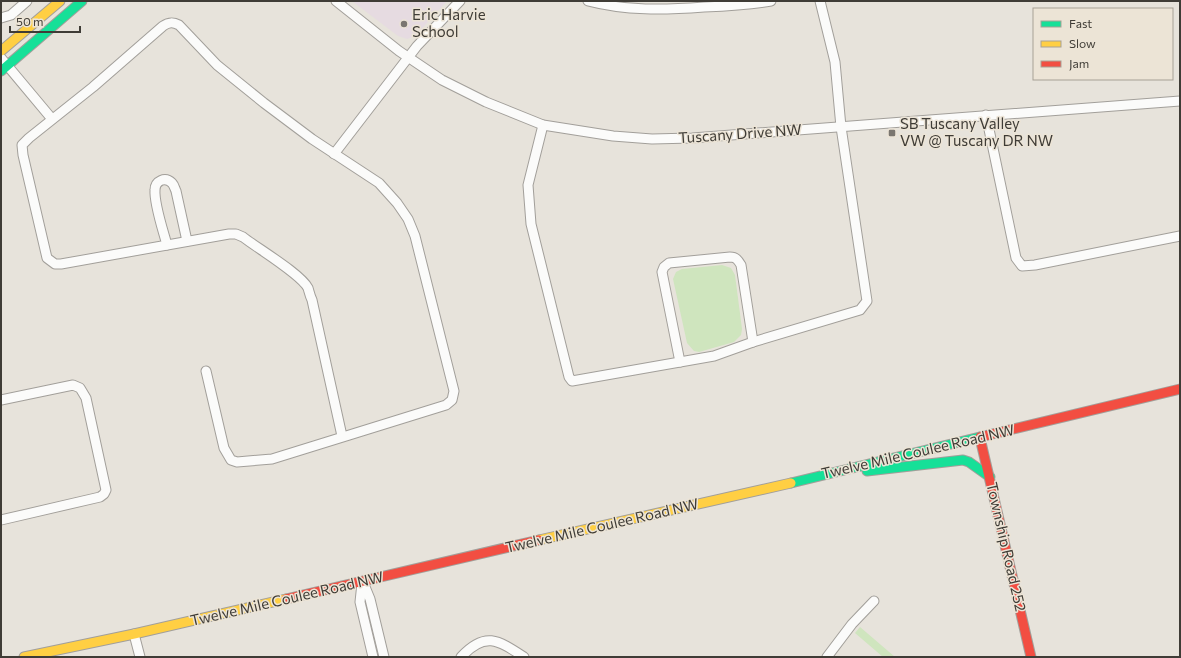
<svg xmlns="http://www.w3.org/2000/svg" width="1181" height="658" font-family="Commissioner,sans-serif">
<rect width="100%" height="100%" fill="#e7e3db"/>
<!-- education -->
<path fill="#e6dbe1" d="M352 1H447L415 36 407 39 398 36Z"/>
<!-- green -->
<g fill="#cfe5be">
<path d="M722 265 731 268 735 275 742 329 741 335 734 342 699 352 694 351 687 343 673 279 676 272 682 269Z"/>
<path d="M860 627 895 657H883L855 633Z"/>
</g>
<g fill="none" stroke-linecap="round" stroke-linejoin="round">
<defs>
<g id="street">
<path d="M336 1 399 51 442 80 486 102 543 125 613 136 652 139 692 138 1180 101"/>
<path d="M588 1C626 11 664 10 704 7 726 6 748 5 771 1"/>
<path d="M1 18 11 15 27 1"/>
<path d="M1 58 52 119"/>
<path d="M986 115 1016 258 1022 266 1035 265 1180 236"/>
<path d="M543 125 528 185 531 224 569 377 572 381 714 356 753 342 860 310 867 301 841 127 835 62 820 1"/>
<path d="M334 154 417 46 460 1"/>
<path d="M167 245C163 230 154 204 155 190 155 181 165 176 172 183 174 185 175 189 176 191L187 241"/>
<path d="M680 362 662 272 664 267 669 263 730 257C736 257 738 260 741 265L753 342"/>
<path d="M206 371 224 448 231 460 237 462 272 459 446 405 452 400 454 391 415 236 408 219 397 203 379 183 312 139 264 103 217 65 179 25C173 22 169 22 163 26L93 87 29 138 22 145 23 155 47 258 55 264H61L229 234H236L243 237C257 248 301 274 308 288 309 291 310 296 312 300L342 436"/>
<path d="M1 400 73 385 80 388 86 398 106 490 104 494 100 497 1 520"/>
<path d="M363 582 370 599 384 657"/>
<path d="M362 583 360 602 373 657"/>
<path d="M134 634 140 657"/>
<path d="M461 657C485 631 498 640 524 657"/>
<path d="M827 657 852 624 874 601"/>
</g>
<g id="fast">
<path d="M1 71 82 1"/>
<path d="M867 471 963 460 969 462 990 477"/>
<path d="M791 483 980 437"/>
</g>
<g id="slow">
<path d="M1 51 60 1"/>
<path d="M539 540 791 483"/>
<path d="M24 657 134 634 286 599"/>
</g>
<g id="jam">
<path d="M980 437 1180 389"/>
<path d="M980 438 1031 657"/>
<path d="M286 599 539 540"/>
</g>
</defs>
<!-- street casing -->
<use href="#street" stroke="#a29f9a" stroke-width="11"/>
<!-- fast casing -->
<use href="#fast" stroke="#a29f9a" stroke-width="11"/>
<!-- slow casing -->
<use href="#slow" stroke="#a29f9a" stroke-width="11"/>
<!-- jam casing -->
<use href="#jam" stroke="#a29f9a" stroke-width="11"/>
<!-- street -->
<use href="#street" stroke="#fbfbfa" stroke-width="9"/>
<!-- fast -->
<use href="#fast" stroke="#16e098" stroke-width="9"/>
<!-- slow -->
<use href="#slow" stroke="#ffcf43" stroke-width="9"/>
<!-- jam -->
<use href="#jam" stroke="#f24e42" stroke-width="9"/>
</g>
<!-- markers -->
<g fill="#7a7670" stroke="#ece4d6" stroke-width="1.5">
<circle cx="404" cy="24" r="4"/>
<rect x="888" y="129" width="8" height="8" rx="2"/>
</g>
<g text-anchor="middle" stroke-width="3" stroke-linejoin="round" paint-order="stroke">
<!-- poi labels -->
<g font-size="15" fill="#3f3c36" stroke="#ece4d6" text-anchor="start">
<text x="412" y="20">Eric Harvie<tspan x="412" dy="17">School</tspan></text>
<text x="900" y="129">SB Tuscany Valley<tspan x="900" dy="17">VW @ Tuscany DR NW</tspan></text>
</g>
<!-- street labels -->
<g font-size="15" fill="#3f3c36" stroke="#ece4d6">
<text transform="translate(740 134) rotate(-4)" y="5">Tuscany Drive NW</text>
<text transform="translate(918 452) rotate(-13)" y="5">Twelve Mile Coulee Road NW</text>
<text transform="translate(602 526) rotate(-13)" y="5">Twelve Mile Coulee Road NW</text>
<text transform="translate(1006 547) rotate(77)" y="5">Township Road 252</text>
<text transform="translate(287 599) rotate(-13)" y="5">Twelve Mile Coulee Road NW</text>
</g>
</g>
<!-- border -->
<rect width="1181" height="658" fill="none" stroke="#3f3c36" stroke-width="4"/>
<!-- legend -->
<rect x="1033" y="8" width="140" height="72" fill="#ece4d6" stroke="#a7a196"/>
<rect x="1041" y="21" width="20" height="6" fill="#16e098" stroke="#a7a196"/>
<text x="1069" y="28" font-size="12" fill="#3f3c36">Fast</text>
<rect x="1041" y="41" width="20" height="6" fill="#ffcf43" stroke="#a7a196"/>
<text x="1069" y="48" font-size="12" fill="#3f3c36">Slow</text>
<rect x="1041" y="61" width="20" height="6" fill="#f24e42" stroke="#a7a196"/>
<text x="1069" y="68" font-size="12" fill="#3f3c36">Jam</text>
<!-- scale -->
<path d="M10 26v6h70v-6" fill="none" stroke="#3f3c36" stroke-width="2"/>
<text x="16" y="26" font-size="12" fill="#3f3c36" stroke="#ece4d6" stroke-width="3" paint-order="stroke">50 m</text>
</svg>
